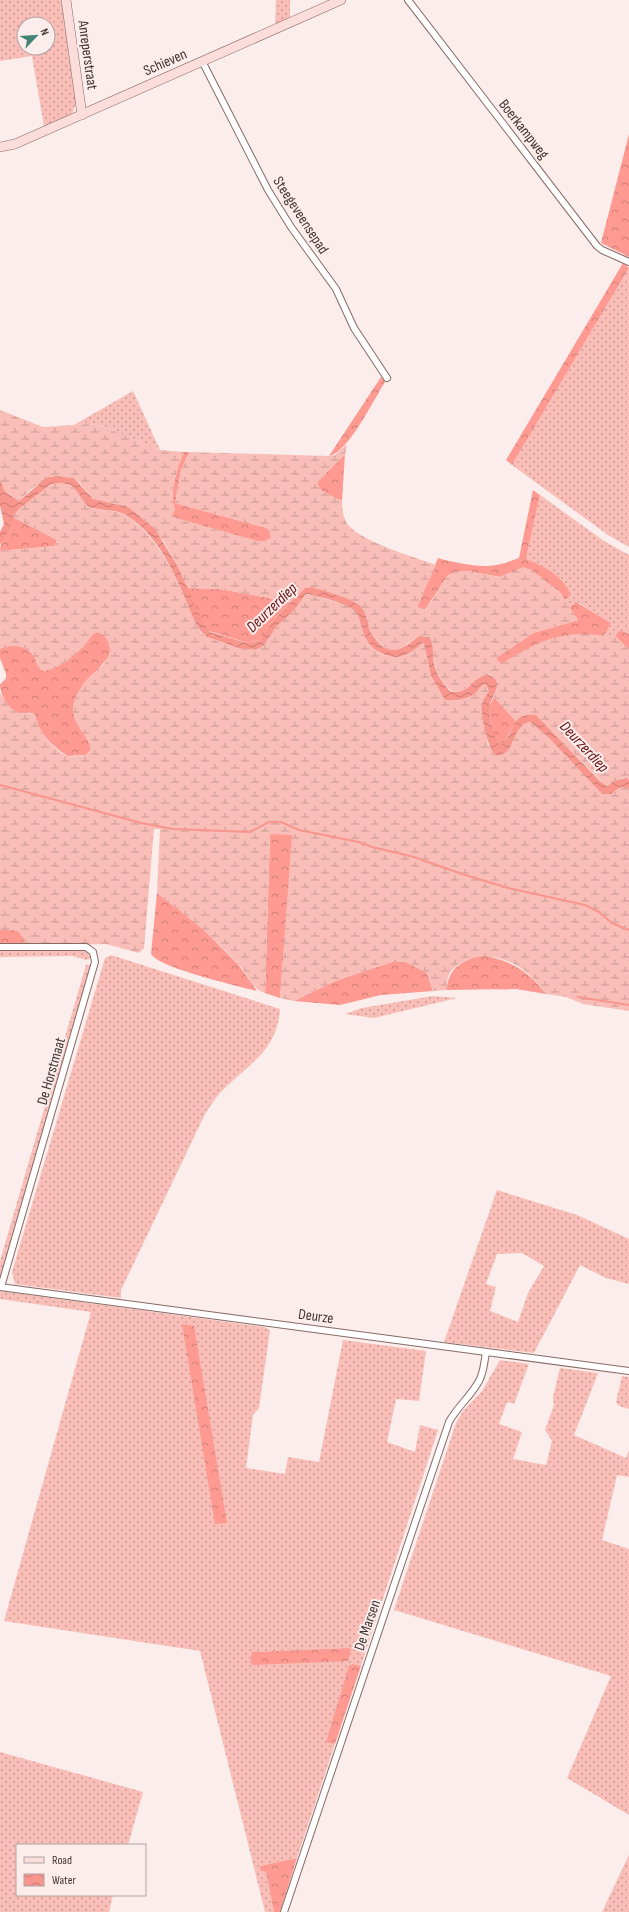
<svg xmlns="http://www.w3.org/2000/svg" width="629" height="1912" font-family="'Sofia Sans Condensed',sans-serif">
<defs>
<pattern id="grass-dots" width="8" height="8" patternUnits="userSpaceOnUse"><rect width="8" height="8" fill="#f9beb7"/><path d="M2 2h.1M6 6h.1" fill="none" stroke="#cb9b95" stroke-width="1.8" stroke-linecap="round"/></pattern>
<pattern id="forest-crowns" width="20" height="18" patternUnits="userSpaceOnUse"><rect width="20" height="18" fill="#fe9a91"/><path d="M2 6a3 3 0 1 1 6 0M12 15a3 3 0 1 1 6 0" fill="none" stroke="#cf7e77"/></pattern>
<pattern id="wetland-marsh" width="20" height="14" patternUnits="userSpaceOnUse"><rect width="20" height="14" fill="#f9beb7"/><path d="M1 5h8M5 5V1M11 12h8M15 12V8" fill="none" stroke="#cb9b95"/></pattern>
<pattern id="water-waves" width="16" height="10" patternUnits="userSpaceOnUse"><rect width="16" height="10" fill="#f8958c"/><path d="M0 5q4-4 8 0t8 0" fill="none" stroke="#ca7a73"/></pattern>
</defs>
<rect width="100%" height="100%" fill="#fbedeb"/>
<!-- grass -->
<g fill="url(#grass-dots)" fill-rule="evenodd">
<path d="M0 0H61L76 104 72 114 44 127 32 56 0 61ZM24 24H48V48H24Z"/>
<path d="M276 0H290V18L275 25Z"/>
<path d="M629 268V547L608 535 512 465Z"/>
<path d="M133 391 160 450 102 426 89 424 74 425Z"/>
<path d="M540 495 604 541 629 555V634L620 630 615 636H602L606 633 611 623 577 602 569 608 564 601 571 595C556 577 548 567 526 559Z"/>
<path d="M0 949H84L92 958 86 960 73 956 0 957Z"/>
<path d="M111 955 280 1009C277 1053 246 1065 219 1094 214 1100 209 1108 205 1114L121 1290V1298L15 1284 12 1272 105 958Z"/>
<path d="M93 964 3 1275 0 1278V1261L86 965Z"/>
<path d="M433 996 457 998 374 1018 345 1014 362 1008Z"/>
<path d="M497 1190 577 1215 629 1239V1284L606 1278 580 1265 534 1353 444 1342ZM522 1253 544 1266 528 1293 518 1322 490 1311 496 1287 486 1284 497 1254Z"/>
<path d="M0 1291 264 1327 270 1330 259 1408 253 1415 246 1468 285 1474 288 1457 319 1462 343 1340 426 1351 419 1401 396 1399 387 1442 415 1452 420 1425 438 1430 361 1666 353 1664 326 1741 335 1744 297 1858 260 1866 266 1872 274 1912H265L200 1651 4 1621 91 1312 0 1299ZM349 1648 250 1662 252 1652Z"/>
<path d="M500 1360 529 1364 514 1404 507 1402 499 1424 522 1432 513 1459 546 1465 552 1441 545 1430 554 1405 553 1397 560 1368 598 1373 574 1435 626 1458 629 1450V1477L617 1475 602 1540 629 1549V1815L567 1778 611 1676 394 1610 456 1423 463 1411 482 1391Z"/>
<path d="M622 1376 629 1377V1409L619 1406 616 1402Z"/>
<path d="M0 1752 143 1792 128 1845H17V1895H113L109 1912H0Z"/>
<path d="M629 1855V1912H602Z"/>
</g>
<!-- forest -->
<g fill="url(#forest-crowns)">
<path d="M629 134V257L601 243Z"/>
<path d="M623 263 629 268 512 465 506 460Z"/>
<path d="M381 377 385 382C374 399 348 453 329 456Z"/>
<path d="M184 452H189L181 471 175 503 267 528 271 532V538L266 541H257L175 518 172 514 175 509C168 498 178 463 184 452Z"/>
<path d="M345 454 342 501C333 496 319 494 317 482Z"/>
<path d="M533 490 540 495 526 559C543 565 564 577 571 595L564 601 560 592 524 567 500 577 467 571 448 575 425 610 417 607 438 558C455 563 484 569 501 564 507 563 513 560 519 558Z"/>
<path d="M13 517 57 540 55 546 0 551C0 541 10 527 13 517Z"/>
<path d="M187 588 220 589 291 602 273 620 260 640 248 643 209 631 200 618Z"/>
<path d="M576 602 611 623 606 633 602 636C558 631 537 643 501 665L496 658 533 633 578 620 569 608Z"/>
<path d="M620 630 629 634V650L615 636Z"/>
<path d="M96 632C106 633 111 643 110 652 108 661 102 663 98 670 89 686 83 705 76 722L90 742 91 750 86 755 68 756C54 748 38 733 35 715 30 711 26 714 19 713 9 712 0 694 0 685L6 678V674L0 658V649C11 642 30 646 35 658L64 663 85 645 90 636Z"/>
<path d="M494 697 516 721 505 741 501 744 498 743 494 738 489 707Z"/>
<path d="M270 833 293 835 280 998 265 993Z"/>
<path d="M157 893 200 926 238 964 257 991C238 986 159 968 151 954Z"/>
<path d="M0 930C18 929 20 929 27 946H0Z"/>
<path d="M481 955C510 960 529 971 546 994L516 989 446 990C450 967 460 962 481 955Z"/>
<path d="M395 961 406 962 427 973 433 991 381 995 340 1005 294 1001 335 981Z"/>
<path d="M182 1324 194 1326 227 1523 215 1524Z"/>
<path d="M349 1648 351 1650 348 1661 252 1665 250 1662 252 1652Z"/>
<path d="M353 1664 361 1666 335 1744 326 1742 349 1666Z"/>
<path d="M297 1858 280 1912H274L266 1872 260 1870V1866Z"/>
</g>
<!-- wetland -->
<g fill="url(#wetland-marsh)">
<path d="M0 410 43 427 89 424 102 426 160 450 184 452C178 463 168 499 175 509L172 514 175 518 257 541H266L271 538 269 529 175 503 181 471 189 452 329 456 335 455 347 444 345 454 318 482C318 494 333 496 342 501 342 507 343 516 346 522 357 541 415 557 436 565L417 607 426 610 448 575 456 571H467L500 577 523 567 532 570 560 592 578 620 533 633 496 658 501 664C526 649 550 634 581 634 593 634 604 636 615 636L629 650V780L622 778 606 786 536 715H525L516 721 494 697 497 688C495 684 494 679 492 676 480 662 460 718 439 675 433 663 432 649 428 636 408 632 399 667 377 640 375 637 372 635 371 632 365 622 367 611 355 602L308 587 304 589 291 602 220 589 187 588 177 565 163 540 116 504 99 501 91 497 80 483 74 478 52 476 31 489 19 501 5 492 0 479Z"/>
<path d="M58 483 71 485C78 491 81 501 89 506 99 513 115 508 127 516 165 543 179 586 197 626 199 628 200 632 202 634 209 640 247 650 256 650 267 644 269 635 277 626 287 616 296 607 305 595 311 593 319 597 326 599 335 602 347 604 355 610 358 613 359 618 360 621 368 641 370 654 394 657 403 658 414 650 421 644L424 643 431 676 445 700C458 704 474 696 481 685L487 684 489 691 482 705V709L488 745 495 755C520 751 511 725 530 722L548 737 602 794H611L621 787 629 789V1011L583 1004 566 997 546 994C540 985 533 978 525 971 505 955 472 949 452 970 447 975 447 983 446 990L433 991 427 973 406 962 395 961 335 981 294 1001 280 998 292 835 270 834 265 993C251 989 247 973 237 962 212 936 186 915 157 893L160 829H154L144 948 139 953 106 944 27 946C20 929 18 930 0 930V693C5 700 11 712 20 713 26 714 30 712 35 715 38 730 53 751 68 756 72 757 76 756 80 756 85 755 88 755 91 750 89 736 74 727 73 711 72 700 81 686 88 678 94 672 104 666 108 658 113 648 108 633 96 632 90 636 89 641 84 646 74 656 58 670 43 671 35 667 37 659 32 653 26 645 7 644 0 649V551L55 546 57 540 13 517C21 505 44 484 58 483Z"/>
</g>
<!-- water -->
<path fill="url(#water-waves)" d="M55 476 74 478 93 499 128 507 155 529 177 565 203 622 210 632 247 643 254 642 260 640 273 620 305 588 312 587C325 592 350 597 360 606 367 613 367 622 370 631 372 635 375 638 377 641 392 659 406 646 419 636L429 637C433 643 433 651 433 658 434 670 442 683 450 691 468 696 472 678 487 674 505 681 494 693 490 704 488 710 494 738 498 743L501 744C516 735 508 712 536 715L600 781 607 786 617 780 626 778 629 780V789L621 787 611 794H602L548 737 530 722C511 725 516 758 495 755 488 749 480 713 482 704 483 699 487 695 489 691L486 684C479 685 479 691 474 694 467 699 453 702 445 700L431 676 424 643 421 644C415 650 403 658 394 657 376 654 367 645 362 628 360 622 359 615 355 611 347 603 320 597 308 594L305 595 294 610 276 627 264 645 256 650 239 648 207 637 203 634 197 626C179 586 165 540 126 515 114 508 98 512 88 506 81 500 78 491 71 485L60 483 51 484 20 508 14 515 9 530 0 545V532L4 524 0 505V479L5 492 19 501 46 478Z"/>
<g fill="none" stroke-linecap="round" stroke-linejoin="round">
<!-- stream -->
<g stroke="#f8958c" stroke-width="2">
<path d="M0 785 141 823 173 829 250 832 269 822H281L299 830 359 842 372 847 414 857 462 874 508 888 585 905 599 912 612 923 629 930"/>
<path d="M578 997 629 1005"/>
</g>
<defs>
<g id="street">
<path d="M408 0 597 246 602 250 629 262"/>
<path d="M202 61 268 190 291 227 336 289 354 328 387 378"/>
<path d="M0 947H86L93 952 95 962 1 1287"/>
<path d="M0 1287 629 1371"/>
<path d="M284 1912 449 1422C457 1407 471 1396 479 1381 484 1372 484 1362 486 1353"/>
</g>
<g id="secondary">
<path d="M66 0 82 115"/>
<path d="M0 147 15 144 341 0"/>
</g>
</defs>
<!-- street casing -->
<use href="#street" stroke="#876965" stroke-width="8"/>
<!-- secondary casing -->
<use href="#secondary" stroke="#876965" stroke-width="10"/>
<!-- street -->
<use href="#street" stroke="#fff" stroke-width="6"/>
<!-- secondary -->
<use href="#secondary" stroke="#fbdedb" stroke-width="9"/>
</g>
<g text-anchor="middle" stroke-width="4" stroke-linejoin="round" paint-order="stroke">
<!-- street labels -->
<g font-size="15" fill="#413432" stroke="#fbedeb">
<text transform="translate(88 55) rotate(82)" y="5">Anreperstraat</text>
<text transform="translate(165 62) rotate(-24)" y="5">Schieven</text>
<text transform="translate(524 129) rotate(52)" y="5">Boerkampweg</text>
<text transform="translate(301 215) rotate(57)" y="5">Steegeveensepad</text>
<text transform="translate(51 1071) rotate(-74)" y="5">De Horstmaat</text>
<text transform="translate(316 1316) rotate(8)" y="5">Deurze</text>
<text transform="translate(367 1625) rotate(-71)" y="5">De Marsen</text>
</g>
<!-- water labels -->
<g font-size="16" font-style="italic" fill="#681012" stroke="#fbedeb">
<text transform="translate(271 607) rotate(-44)" y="6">Deurzerdiep</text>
<text transform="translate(585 746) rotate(47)" y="6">Deurzerdiep</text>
</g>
</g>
<!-- legend -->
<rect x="16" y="1844" width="130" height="52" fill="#fbedeb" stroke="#b1a3a1"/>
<rect x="24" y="1857" width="20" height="6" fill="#fbdedb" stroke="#b1a3a1"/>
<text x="52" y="1864" font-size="12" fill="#413432">Road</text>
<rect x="24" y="1874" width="20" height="12" fill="url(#water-waves)" stroke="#b1a3a1"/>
<text x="52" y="1884" font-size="12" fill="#413432">Water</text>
<!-- north arrow -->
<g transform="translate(36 36) rotate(65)"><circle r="19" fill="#fbedeb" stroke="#b1a3a1"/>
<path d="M0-3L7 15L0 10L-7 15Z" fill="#438474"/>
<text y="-6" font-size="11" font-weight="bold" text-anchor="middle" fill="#413432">N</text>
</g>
</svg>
